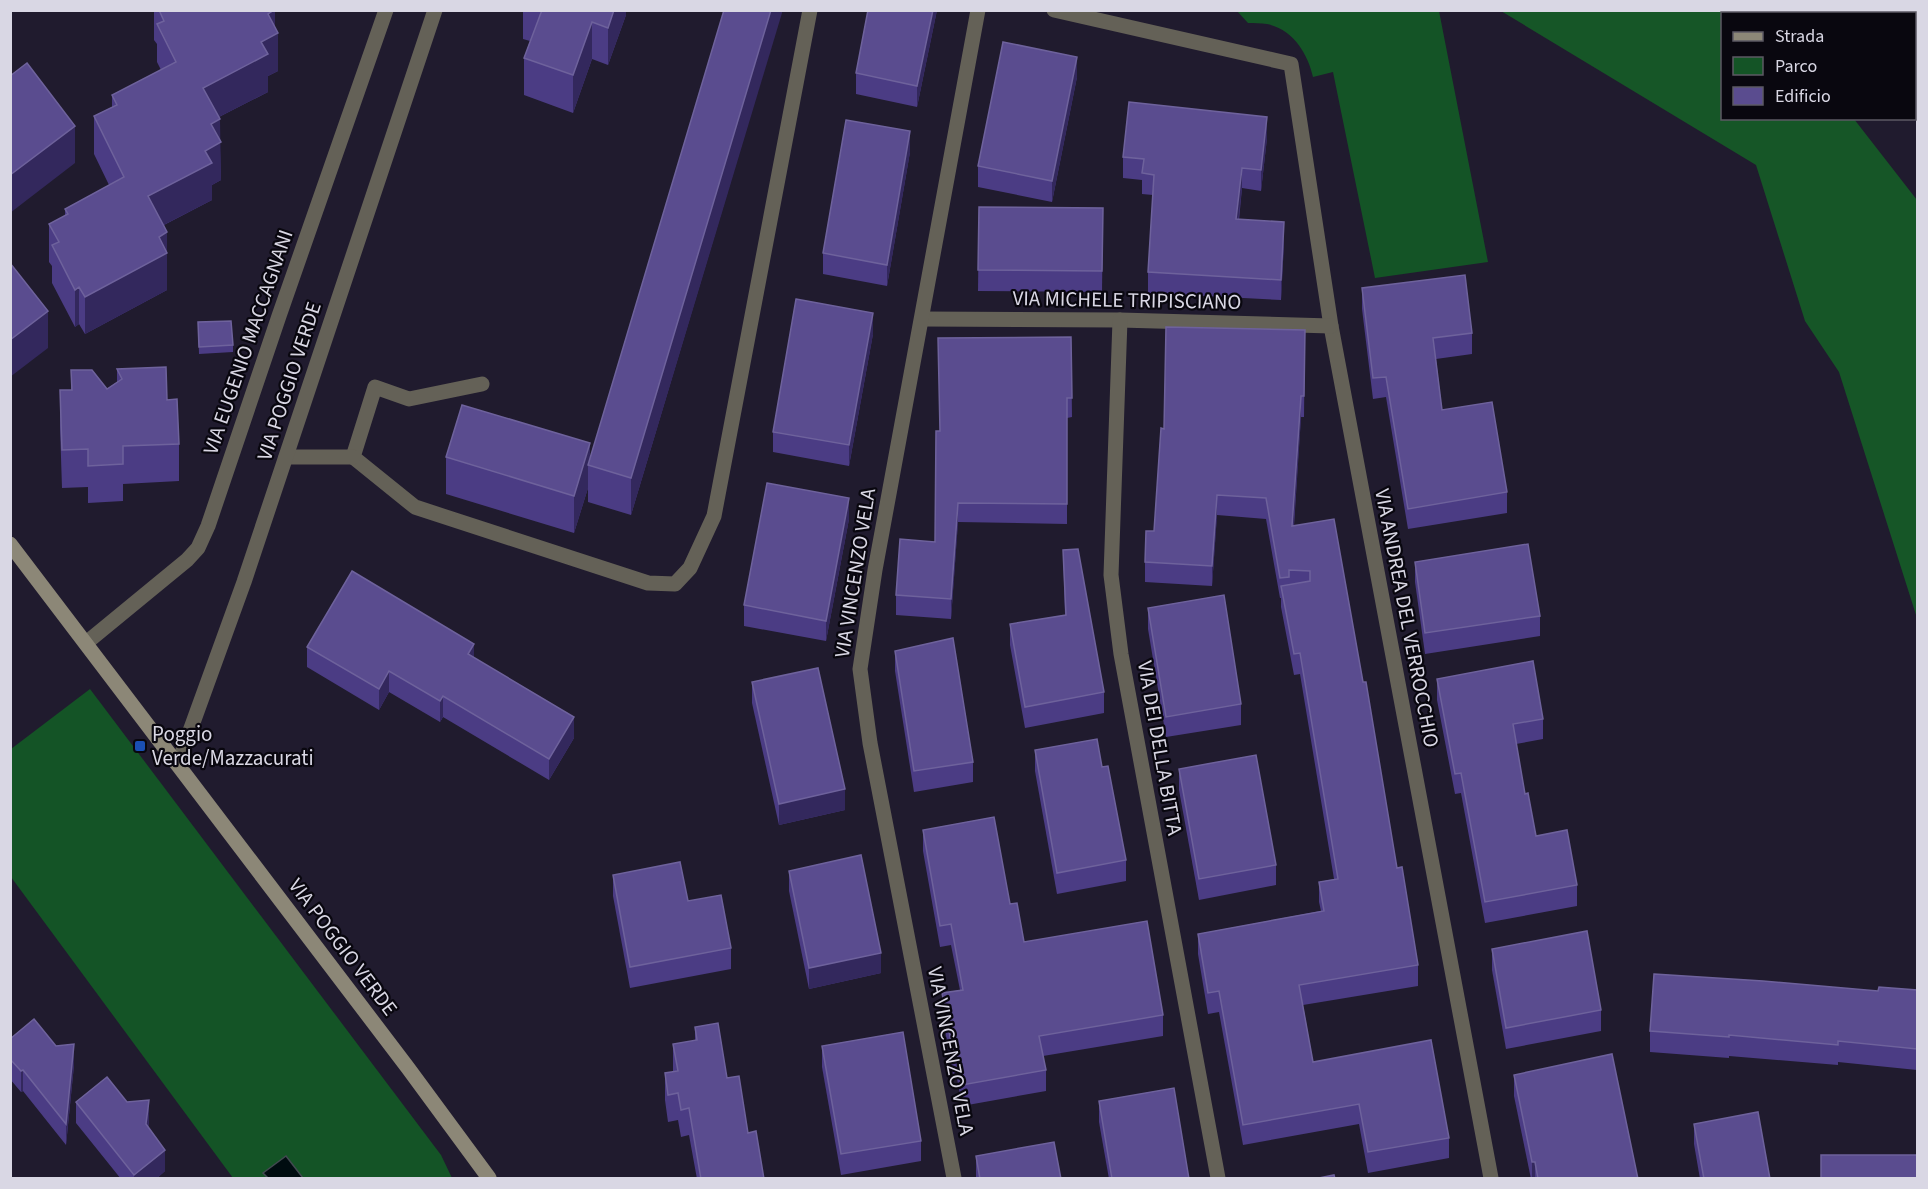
<svg xmlns="http://www.w3.org/2000/svg" width="1928" height="1189" font-family="'Source Sans 3',sans-serif">
<rect width="100%" height="100%" fill="#201b2e"/>
<!-- green -->
<g fill="#145426">
<path d="M1237 11H1439L1488 262 1375 278 1333 72 1313 77C1308 54 1293 29 1267 24 1261 23 1254 23 1248 23Z"/>
<path d="M90 689 441 1155 452 1178H233L11 877V749Z"/>
</g>
<!-- forest -->
<path fill="#165627" d="M1501 11H1750L1754 13 1722 14V118L1854 119 1917 200V618L1839 372 1805 321 1756 165Z"/>
<!-- water -->
<path fill="#000c10" stroke="#414950" stroke-width="1.5" d="M286 1156 303 1178H268L263 1173Z"/>
<g fill="none" stroke-linecap="round" stroke-linejoin="round">
<!-- street -->
<g stroke="#646157" stroke-width="15">
<path d="M1054 10 1291 64 1331 326 1491 1178"/>
<path d="M922 319 1120 320 1331 326"/>
<path d="M1120 320 1111 575 1121 654 1218 1178"/>
<path d="M482 384 409 399 375 387 353 457 415 507 648 583 675 584 690 568 714 516 810 10"/>
<path d="M286 457H353"/>
<path d="M86 643 187 560 198 548 208 526 279 316 386 10"/>
<path d="M178 764 244 582 435 10"/>
<path d="M954 1178 870 743 860 669 875 570 978 10"/>
</g>
<!-- secondary -->
<path stroke="#8c8777" stroke-width="15" d="M10 544 408 1068 489 1178"/>
</g>
<!-- wall -->
<g fill="#4b3c84">
<path d="M154 10H275V27L278 71 268 76V92L219 117 221 180 212 185V200L164 225 167 232V290L85 334 79 324 75 327 52 283V266L49 262V224L65 216V209L109 185 94 154V116L112 107V95L161 70 157 62V44L154 40Z"/>
<path d="M523 10H626V15L608 65 592 59 573 113 524 95V58L530 41 523 39Z"/>
<path d="M782 10 631 515 588 502V488L574 533 446 494V457H590Z"/>
<path d="M937 10 917 107 856 94V73Z"/>
<path d="M1817 10H1879L1877 14H1821Z"/>
<path d="M1906 10H1917V24L1914 25V14H1907Z"/>
<path d="M1077 77 1052 202 978 187V166Z"/>
<path d="M1267 138 1261 191 1242 188 1239 220 1284 243 1281 300 1148 293V272L1153 195 1142 194V180L1123 178V157Z"/>
<path d="M910 152 887 286 823 274V253Z"/>
<path d="M979 207 1103 208 1102 292 978 291Z"/>
<path d="M1362 288 1472 333V354L1436 359 1442 410 1507 492V513L1408 529 1386 397 1373 399 1362 309Z"/>
<path d="M198 322 233 345V352L199 354Z"/>
<path d="M1305 330 1304 417H1301L1294 526 1363 682 1397 868 1418 965V986L1303 1005 1313 1062 1449 1138V1158L1368 1173 1359 1124 1243 1145 1219 1012 1208 1014 1198 954V934L1321 911 1319 902V882L1334 879 1300 674 1294 675 1281 607V598H1280L1266 519 1217 515 1212 586 1145 582V562L1154 531 1164 429Z"/>
<path d="M873 334 849 466 773 452V432Z"/>
<path d="M1071 337 1072 417 1067 418V524L958 522 951 619 896 615V595L935 542 940 431Z"/>
<path d="M117 369 167 400 179 444V481L123 484V501L88 503V487L62 488 60 427V390H71V370L107 389 117 382Z"/>
<path d="M849 519 826 641 744 626V605Z"/>
<path d="M1063 550 1104 692V713L1025 728 1010 645V624L1065 615Z"/>
<path d="M1415 562 1540 616V636L1425 654 1415 582Z"/>
<path d="M1148 608 1241 704V725L1166 737 1148 629Z"/>
<path d="M307 647 474 657 574 738 549 780 443 717 440 722 389 692 379 710 307 667Z"/>
<path d="M895 651 973 762V782L914 792 895 671Z"/>
<path d="M1437 679 1543 719V739L1516 744 1525 794 1536 836 1577 885V906L1485 923 1461 793 1455 794 1437 700Z"/>
<path d="M752 682 845 810 779 825 752 703Z"/>
<path d="M1035 750 1102 767 1126 860V881L1057 894 1035 771Z"/>
<path d="M1179 769 1276 865V885L1199 900 1179 790Z"/>
<path d="M923 830 1010 904 1024 942 1163 1015V1036L1043 1056 1046 1070V1091L962 1106 956 1073 953 1074 942 1014V993L960 990 951 945 940 947 923 851Z"/>
<path d="M789 871 881 973 809 989 789 891Z"/>
<path d="M613 875 688 901 731 948V969L630 988 613 896Z"/>
<path d="M1492 949 1601 1010V1031L1506 1049 1492 970Z"/>
<path d="M1917 990V1070L1838 1062V1065L1729 1056V1058L1650 1052V1031L1878 991Z"/>
<path d="M695 1027 727 1078 748 1133 764 1179H697L689 1135 681 1137 678 1120 668 1122 665 1100V1073L673 1072V1044L695 1041Z"/>
<path d="M10 1039 56 1046 74 1065 66 1145 23 1091 21 1092 10 1079Z"/>
<path d="M822 1046 921 1141V1161L841 1175 822 1067Z"/>
<path d="M1514 1075 1638 1179H1531L1514 1096Z"/>
<path d="M1099 1101 1189 1179H1109L1099 1122Z"/>
<path d="M76 1102H127L149 1121 148 1128 165 1171 156 1179H121L76 1123Z"/>
<path d="M1694 1124 1770 1179H1700L1694 1144Z"/>
<path d="M976 1156 1061 1179H976Z"/>
</g>
<!-- shaded-wall -->
<g fill="#33285d">
<path d="M275 10V35L278 33V71L268 76V92L203 125V88L261 42 268 14Z"/>
<path d="M614 10H626V15L608 65V28Z"/>
<path d="M771 10H782V13L631 515V478Z"/>
<path d="M933 10H937L917 107V86Z"/>
<path d="M1861 10H1879L1877 14H1860Z"/>
<path d="M592 22V59L573 113V75Z"/>
<path d="M1077 57V77L1052 202V181Z"/>
<path d="M1267 117V138L1261 191V170Z"/>
<path d="M220 119 221 180 212 185V200L148 233V196L205 151 211 124Z"/>
<path d="M75 126V163L10 213V175Z"/>
<path d="M910 131V152L887 286V265Z"/>
<path d="M1242 168V188L1236 240V219Z"/>
<path d="M1284 222V243L1281 300V280Z"/>
<path d="M167 232V290L85 334V297L159 237Z"/>
<path d="M79 287V324L75 327V290Z"/>
<path d="M48 311V348L10 377V340Z"/>
<path d="M873 313V334L849 466V445Z"/>
<path d="M1301 396V417L1292 547V526Z"/>
<path d="M590 443V465H588V488L574 533V496Z"/>
<path d="M1217 495V515L1212 586V566Z"/>
<path d="M849 498V519L826 641V621Z"/>
<path d="M958 503V522L951 619V599Z"/>
<path d="M474 644V664L468 654Z"/>
<path d="M389 671V692L379 710V689Z"/>
<path d="M443 696V717L440 722V701Z"/>
<path d="M574 717V738L549 780V759Z"/>
<path d="M845 789V810L779 825V804Z"/>
<path d="M881 953V973L809 989V968Z"/>
<path d="M74 1044V1065L66 1145V1124Z"/>
<path d="M23 1070V1091L21 1092V1071Z"/>
<path d="M149 1100V1121L146 1145V1124Z"/>
<path d="M165 1150V1171L156 1179H134V1175Z"/>
<rect x="1532" y="1162" width="3" height="17"/>
</g>
<!-- building -->
<g fill="#5a4c8f" stroke="#6e629c" stroke-width="1.5">
<path d="M159 10H274L268 14 278 33 261 42 268 54 203 88 220 119 211 124 221 142 205 151 212 163 148 196 167 232 159 237 167 253 85 297 79 287 75 290 52 245 59 242 49 224 68 214 65 209 124 177 94 116 117 105 112 95 176 62 157 24 164 21Z"/>
<path d="M542 10H614L608 28 592 22 573 75 524 58Z"/>
<path d="M724 10H771L631 478 588 465Z"/>
<path d="M868 10H933L917 86 856 73Z"/>
<path d="M1003 42 1077 57 1052 181 978 166Z"/>
<path d="M27 63 75 126 10 175V76Z"/>
<path d="M1129 102 1267 117 1261 170 1242 168 1236 219 1284 222 1281 280 1148 272 1154 175 1142 173 1144 159 1123 157Z"/>
<path d="M846 120 910 131 887 265 823 253Z"/>
<path d="M979 207 1103 208 1102 271 978 270Z"/>
<path d="M10 263 48 311 10 340Z"/>
<path d="M1465 275 1472 333 1433 338 1442 410 1492 402 1507 492 1408 509 1386 377 1373 378 1362 288Z"/>
<path d="M796 299 873 313 849 445 773 432Z"/>
<path d="M231 321 233 345 199 347 198 322Z"/>
<path d="M1166 327 1305 330 1304 396H1301L1292 526 1334 519 1363 682H1366L1397 868 1402 867 1418 965 1299 985 1313 1062 1431 1040 1449 1138 1368 1152 1359 1104 1243 1125 1219 991 1208 993 1198 934 1324 911 1319 882 1338 879 1300 653 1294 654 1281 586 1310 581V571L1289 570V577L1280 578 1266 498 1217 495 1212 566 1145 562 1146 531H1154L1161 428 1164 429Z"/>
<path d="M1071 337 1072 398H1067V504L958 503 951 599 896 595 900 539 935 542 936 431H940L938 338Z"/>
<path d="M166 367 167 400 177 399 179 444 123 446V464L88 466V449L62 450 60 390H72L71 370H92L107 389 122 379 117 369Z"/>
<path d="M462 405 590 443 574 496 446 457Z"/>
<path d="M767 483 849 498 826 621 744 605Z"/>
<path d="M1528 544 1540 616 1425 633 1415 562Z"/>
<path d="M1078 549 1104 692 1025 707 1010 624 1066 615 1063 550Z"/>
<path d="M352 571 474 644 468 654 574 717 549 759 443 696 440 701 389 671 379 689 307 647Z"/>
<path d="M1224 595 1241 704 1166 717 1148 608Z"/>
<path d="M953 638 973 762 914 771 895 651Z"/>
<path d="M1533 661 1543 719 1513 724 1525 794 1528 793 1536 836 1567 830 1577 885 1485 902 1461 773 1455 774 1437 679Z"/>
<path d="M818 668 845 789 779 804 752 682Z"/>
<path d="M1097 739 1102 767 1108 766 1126 860 1057 873 1035 750Z"/>
<path d="M1256 755 1276 865 1199 879 1179 769Z"/>
<path d="M994 817 1010 904 1017 903 1024 942 1147 921 1163 1015 1039 1036 1046 1070 962 1085 956 1052 953 1053 942 993 963 990 951 924 940 926 923 830Z"/>
<path d="M861 855 881 953 809 968 789 871Z"/>
<path d="M680 862 688 901 721 895 731 948 630 967 613 875Z"/>
<path d="M1587 931 1601 1010 1506 1028 1492 949Z"/>
<path d="M1654 974 1763 981 1878 991 1879 987 1917 990V1049L1838 1041V1045L1729 1035V1037L1650 1031Z"/>
<path d="M34 1019 56 1046 74 1044 66 1124 23 1070 21 1071 10 1059V1039Z"/>
<path d="M718 1023 727 1078 739 1076 748 1133 756 1131 764 1179H701L689 1108 681 1110 678 1093 668 1095 665 1073 678 1071 673 1044 697 1040 695 1027Z"/>
<path d="M903 1032 921 1141 841 1154 822 1046Z"/>
<path d="M1612 1054 1638 1179H1538L1535 1162H1532L1514 1075Z"/>
<path d="M107 1077 127 1102 149 1100 146 1124 165 1150 134 1175 76 1102Z"/>
<path d="M1174 1088 1189 1179H1112L1099 1101Z"/>
<path d="M1758 1112 1770 1179H1704L1694 1124Z"/>
<path d="M1054 1142 1061 1179H980L976 1156Z"/>
<rect x="1821" y="1155" width="96" height="24"/>
<path d="M1334 1175 1335 1179H1314Z"/>
</g>
<!-- markers -->
<rect fill="#1a4fb4" stroke="#09070f" stroke-width="2" x="134" y="740" width="12" height="12" rx="3"/>
<g text-anchor="middle" stroke-width="4.5" stroke-linejoin="round" paint-order="stroke">
<!-- street labels -->
<g font-size="21" fill="#d9d7e4" stroke="#09070f">
<text transform="translate(1127 300) rotate(1)" y="7">VIA MICHELE TRIPISCIANO</text>
<text transform="translate(248 342) rotate(-71)" y="7">VIA EUGENIO MACCAGNANI</text>
<text transform="translate(289 381) rotate(-72)" y="7">VIA POGGIO VERDE</text>
<text transform="translate(855 573) rotate(-81)" y="7">VIA VINCENZO VELA</text>
<text transform="translate(1407 618) rotate(79)" y="7">VIA ANDREA DEL VERROCCHIO</text>
<text transform="translate(1160 748) rotate(80)" y="7">VIA DEI DELLA BITTA</text>
<text transform="translate(343 947) rotate(53)" y="7">VIA POGGIO VERDE</text>
<text transform="translate(951 1051) rotate(79)" y="7">VIA VINCENZO VELA</text>
</g>
<!-- poi labels -->
<g font-size="21" fill="#d9d7e4" stroke="#09070f" text-anchor="start">
<text x="152" y="741">Poggio<tspan x="152" dy="24">Verde/Mazzacurati</tspan></text>
</g>
</g>
<!-- border -->
<rect width="1928" height="1189" fill="none" stroke="#d9d7e4" stroke-width="24"/>
<!-- legend -->
<rect x="1721" y="12" width="195" height="108" fill="#09070f" stroke="#5c5a64" stroke-width="1.5"/>
<rect x="1733" y="32" width="30" height="9" fill="#8c8777" stroke="#5c5a64" stroke-width="1.5"/>
<text x="1775" y="42" font-size="18" fill="#d9d7e4">Strada</text>
<rect x="1733" y="57" width="30" height="18" fill="#145426" stroke="#5c5a64" stroke-width="1.5"/>
<text x="1775" y="72" font-size="18" fill="#d9d7e4">Parco</text>
<rect x="1733" y="87" width="30" height="18" fill="#5a4c8f" stroke="#5c5a64" stroke-width="1.5"/>
<text x="1775" y="102" font-size="18" fill="#d9d7e4">Edificio</text>
</svg>
